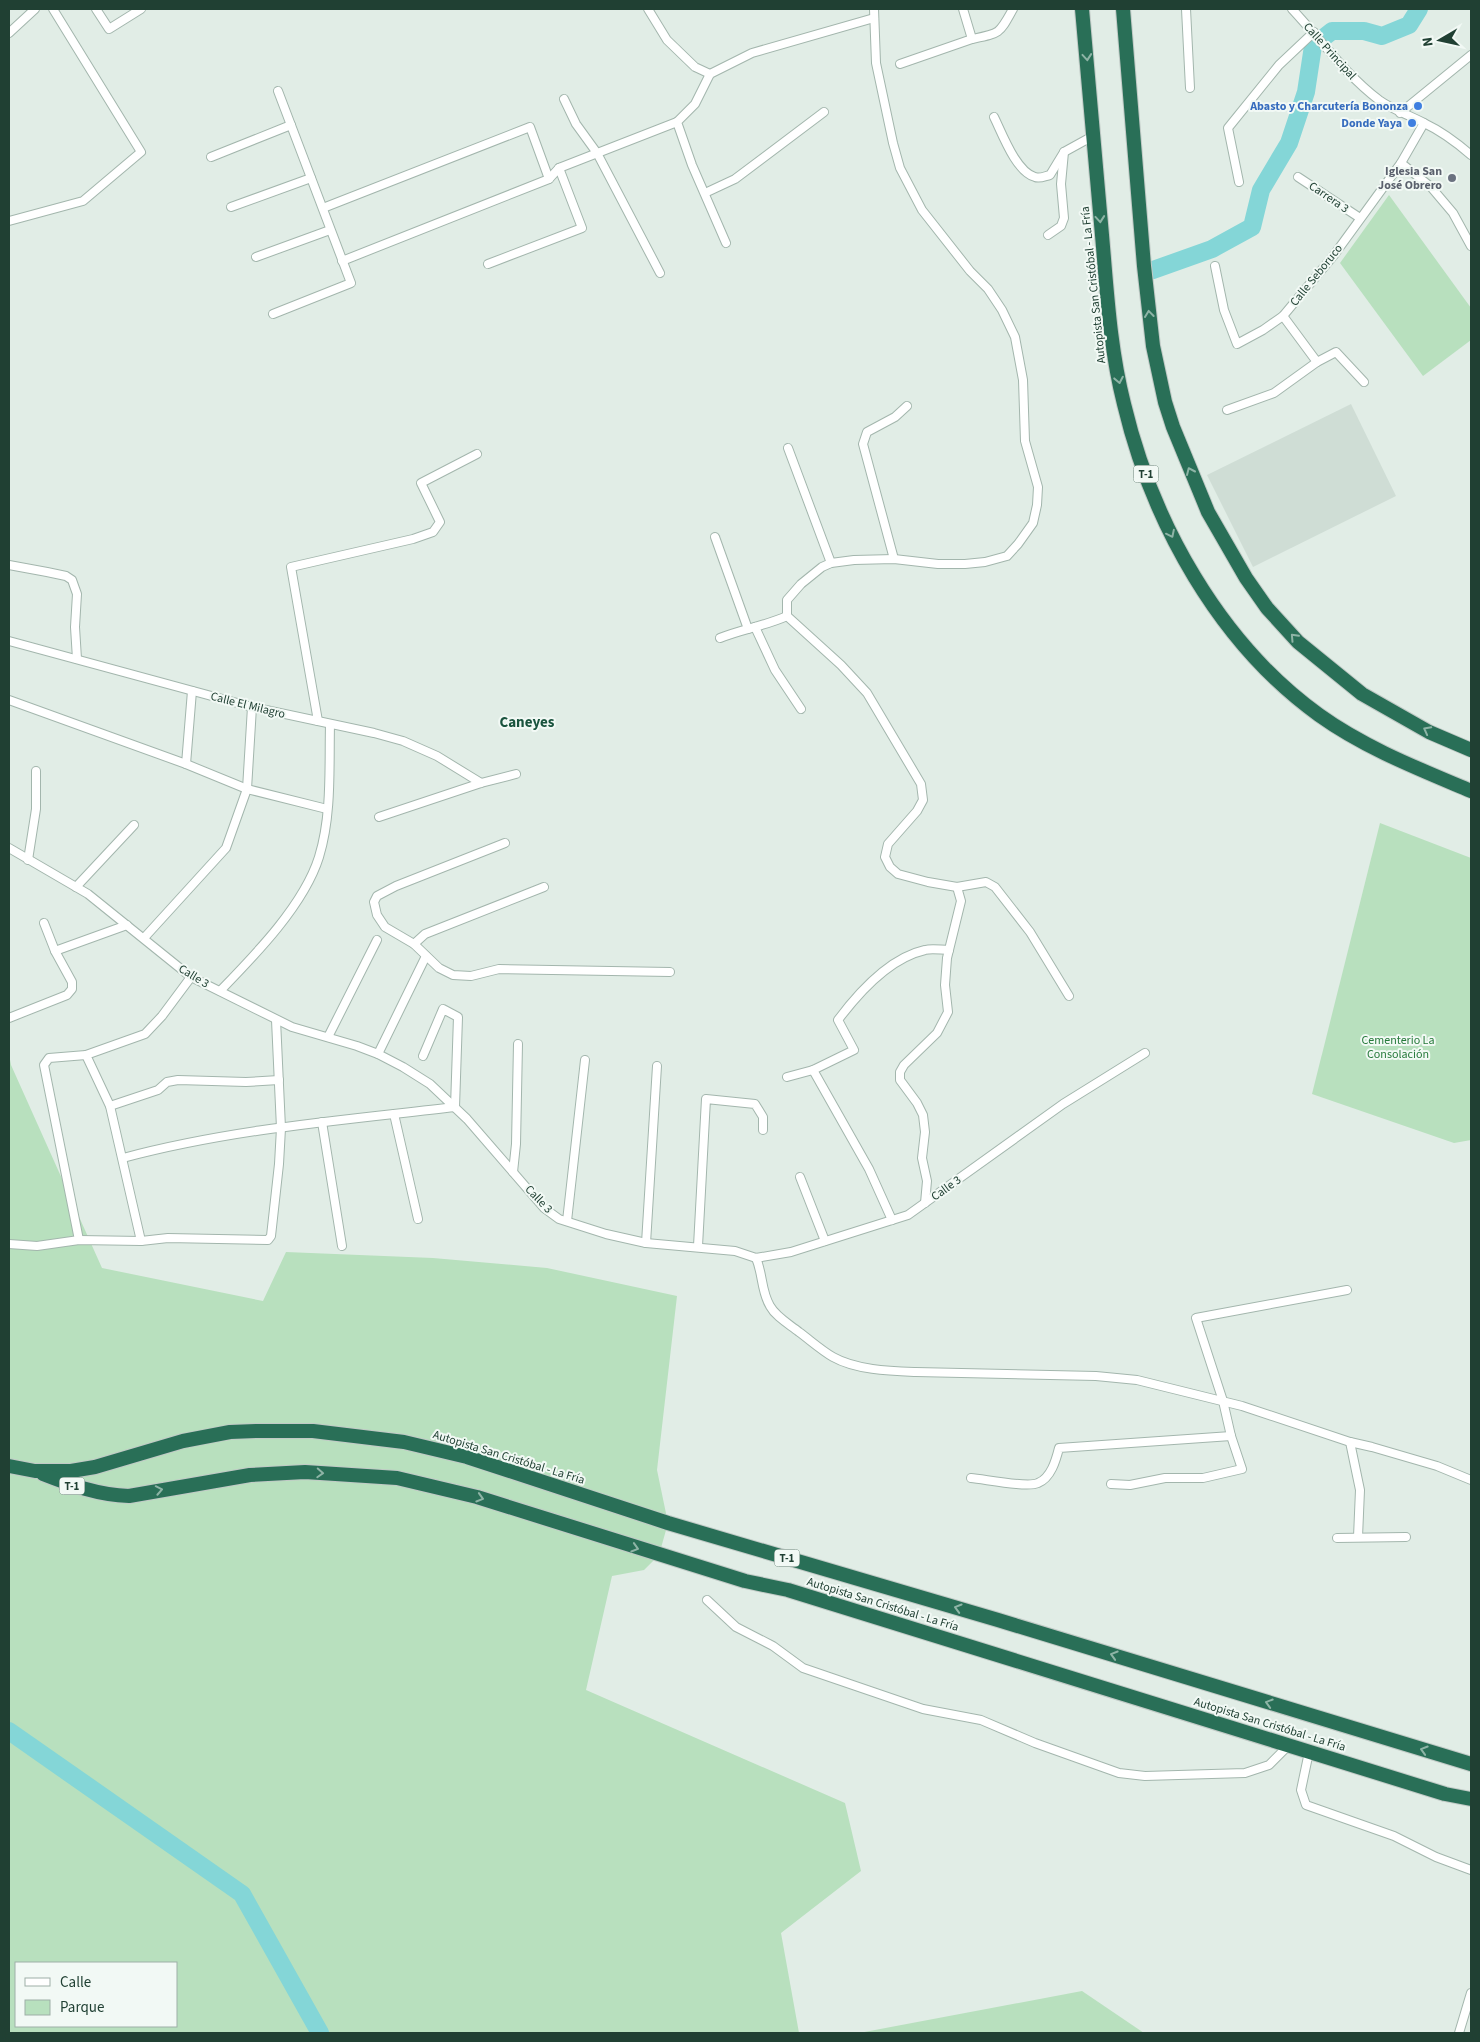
<svg xmlns="http://www.w3.org/2000/svg" width="1480" height="2042" font-family="'Source Sans 3',sans-serif">
<rect width="100%" height="100%" fill="#e1ede6"/>
<!-- built -->
<path fill="#cfddd5" d="M1351 404 1396 496 1253 567 1207 475Z"/>
<!-- green -->
<g fill="#b8e0be" fill-rule="evenodd">
<path d="M1389 195 1471 308V340L1423 376 1340 263Z"/>
<path d="M1380 823 1471 858V1140L1454 1143 1312 1094Z"/>
<path d="M9 1054 11 1065 102 1268 263 1301 286 1252 433 1258 547 1268 677 1296 657 1470 668 1523 659 1555 644 1570 612 1576 586 1690 845 1803 861 1871 781 1933 799 2033H9ZM16 1963H176V2026H16Z"/>
<path d="M1082 1991 1144 2033H859Z"/>
</g>
<g fill="none" stroke-linecap="round" stroke-linejoin="round">
<!-- river -->
<g stroke="#84d6d7" stroke-width="18">
<path d="M1153 270 1212 249 1252 227 1261 190 1289 143 1306 92 1313 46 1332 31H1364L1382 36 1409 25 1419 9"/>
<path d="M9 1731 242 1894 320 2033"/>
</g>
<defs>
<g id="street">
<path d="M96 9 109 29 141 9"/>
<path d="M648 9 667 40 695 67 710 74"/>
<path d="M874 9 876 63 893 143 900 168 922 210 970 271 988 289 1002 310 1015 337 1023 380 1025 441 1038 487 1037 505 1033 523 1018 544 1007 556 985 562 965 564H938L894 559 854 560 831 563 822 567 801 584 787 600V616L841 665 867 693 921 784 923 800 917 811 888 844 885 857 890 867 898 874 928 882 957 887 986 882 995 887 1030 932 1069 996"/>
<path d="M1186 9 1190 88"/>
<path d="M1292 9C1321 40 1345 74 1379 100 1393 110 1409 115 1424 123 1441 131 1456 142 1471 155"/>
<path d="M9 33 35 9"/>
<path d="M972 39C1001 33 999 34 1013 9"/>
<path d="M900 64 972 39 963 9"/>
<path d="M564 99 576 124 597 153 660 273"/>
<path d="M1400 113 1471 55"/>
<path d="M994 117C1002 133 1016 172 1035 177 1040 179 1045 176 1050 175L1064 152 1093 136"/>
<path d="M211 157 291 125"/>
<path d="M1401 163 1431 187 1453 213 1471 246"/>
<path d="M1298 177 1360 218"/>
<path d="M1239 182 1228 128 1279 65 1314 32"/>
<path d="M705 193 735 179 824 112"/>
<path d="M231 207 311 178"/>
<path d="M323 208 530 127 549 179"/>
<path d="M9 221 83 201 141 152 53 9"/>
<path d="M1048 235 1061 226 1064 218 1061 184 1064 152"/>
<path d="M726 243 692 165 677 122 695 104 710 74 752 53 874 18"/>
<path d="M256 257 330 230"/>
<path d="M342 261 549 179 559 168 677 122"/>
<path d="M488 264 582 228 559 168"/>
<path d="M1215 266 1224 310 1237 344 1263 330 1283 316 1334 255 1401 163 1424 123"/>
<path d="M273 314 351 283 278 91"/>
<path d="M1283 316 1317 362"/>
<path d="M1227 410 1274 393 1317 362 1336 352 1364 382"/>
<path d="M788 448 831 563"/>
<path d="M715 537 748 629"/>
<path d="M894 559 863 444 867 432 895 417 907 406"/>
<path d="M9 565 47 572 66 576 72 580 77 594 75 627 77 659"/>
<path d="M755 627 775 670 801 709"/>
<path d="M720 638C742 629 765 626 787 616"/>
<path d="M9 641 252 707 374 733 403 741 437 756 481 783"/>
<path d="M9 700 186 764 192 691"/>
<path d="M318 721 291 567 413 539 433 532 440 522 421 483 477 454"/>
<path d="M186 764 247 789 327 809"/>
<path d="M379 817 481 783 516 774"/>
<path d="M505 843 396 886 377 896 374 902 377 915 385 927 414 944 439 968 453 975 471 976 499 969 670 972"/>
<path d="M9 848 88 894 191 977 292 1027 357 1046 378 1054 403 1067 430 1084 467 1119 544 1208 559 1219 606 1234 646 1243 735 1251 756 1258 791 1252 908 1215 1063 1104 1145 1053"/>
<path d="M28 860 36 809V771"/>
<path d="M76 887 134 825"/>
<path d="M144 938 226 848 247 789 252 707"/>
<path d="M414 944 425 934 544 887"/>
<path d="M55 951 127 925"/>
<path d="M220 991C255 955 304 905 319 857 332 815 329 768 330 724"/>
<path d="M9 1018 67 995 72 989V982L55 951 44 923"/>
<path d="M328 1037 377 940"/>
<path d="M378 1054 426 956"/>
<path d="M813 1070 869 1169 892 1220"/>
<path d="M787 1077 813 1070 854 1050 838 1020C859 992 889 958 925 950 932 948 941 950 949 950"/>
<path d="M110 1106 158 1090 167 1082 178 1080 246 1082 279 1080"/>
<path d="M394 1114 418 1219"/>
<path d="M322 1122 342 1246"/>
<path d="M123 1158C231 1129 344 1120 455 1107L458 1017 443 1009 423 1056"/>
<path d="M513 1172 516 1144 518 1044"/>
<path d="M800 1177 825 1241"/>
<path d="M925 1203 927 1181 922 1158 925 1132 923 1115 917 1103 900 1080V1072L904 1065 937 1033 948 1012 945 985 947 958 961 901 957 887"/>
<path d="M567 1221 585 1060"/>
<path d="M79 1240 44 1065 49 1058 86 1055"/>
<path d="M141 1241 110 1106 86 1055 145 1034 162 1016 191 977"/>
<path d="M646 1243 657 1066"/>
<path d="M9 1244 37 1246 79 1240 141 1241 168 1238 268 1240 271 1236 279 1164 281 1128 276 1020"/>
<path d="M698 1246 706 1099 755 1104 763 1117V1130"/>
<path d="M756 1258C763 1274 761 1291 770 1306 776 1317 789 1324 799 1332 810 1340 821 1350 833 1357 856 1370 890 1371 916 1372L1096 1376 1137 1380 1242 1406 1350 1442 1372 1447 1437 1466 1471 1480"/>
<path d="M1350 1442 1360 1490 1358 1537"/>
<path d="M971 1478C984 1479 1027 1488 1038 1483 1051 1478 1056 1460 1059 1448L1231 1436"/>
<path d="M1111 1484 1130 1485 1165 1478H1203L1242 1469 1231 1436 1223 1401 1196 1318 1347 1290"/>
<path d="M1337 1538 1406 1537"/>
<path d="M707 1600 736 1627 773 1646 803 1668 923 1709 981 1720 1035 1743 1119 1773 1145 1776 1245 1773 1269 1765 1288 1746"/>
<path d="M1309 1752 1301 1790 1306 1805 1394 1836 1436 1857 1471 1870"/>
<path d="M1459 2033 1471 1993"/>
</g>
<g id="highway">
<path d="M1082 9C1089 84 1095 160 1102 235 1107 292 1110 349 1124 404 1152 522 1219 643 1319 715 1365 748 1419 769 1471 791"/>
<path d="M1123 9 1144 266 1153 346 1165 402 1173 427 1208 512 1246 578 1267 608 1298 642 1362 694 1429 732 1471 750"/>
<path d="M9 1466 35 1471H71L95 1467 183 1441 230 1432 256 1431H313L404 1442 467 1457 668 1523 998 1620 1471 1764"/>
<path d="M43 1474C71 1485 98 1495 129 1496L250 1475 305 1472 397 1478 477 1497 745 1581 788 1590 1445 1794 1471 1799"/>
</g>
</defs>
<!-- street casing -->
<use href="#street" stroke="#a3b6ad" stroke-width="10"/>
<!-- highway casing -->
<use href="#highway" stroke="#c1cac6" stroke-width="16"/>
<!-- street -->
<use href="#street" stroke="#fff" stroke-width="8"/>
<!-- highway -->
<use href="#highway" stroke="#296f57" stroke-width="14"/>
</g>
<!-- one-way arrows -->
<defs><path id="oneway-chevron" d="M-2-3.5L2.5 0L-2 3.5" fill="none" stroke-width="1.6" stroke-linecap="round" stroke-linejoin="round" transform="scale(1.25)"/></defs>
<g stroke="#8eb4a6">
<use href="#oneway-chevron" transform="translate(1087 57) rotate(85)"/>
<use href="#oneway-chevron" transform="translate(1100 219) rotate(85)"/>
<use href="#oneway-chevron" transform="translate(1149 314) rotate(-97)"/>
<use href="#oneway-chevron" transform="translate(1119 380) rotate(79)"/>
<use href="#oneway-chevron" transform="translate(1190 471) rotate(-114)"/>
<use href="#oneway-chevron" transform="translate(1171 534) rotate(64)"/>
<use href="#oneway-chevron" transform="translate(1294 637) rotate(-133)"/>
<use href="#oneway-chevron" transform="translate(1427 730) rotate(-152)"/>
<use href="#oneway-chevron" transform="translate(320 1473) rotate(3)"/>
<use href="#oneway-chevron" transform="translate(159 1490) rotate(-11)"/>
<use href="#oneway-chevron" transform="translate(480 1498) rotate(17)"/>
<use href="#oneway-chevron" transform="translate(635 1548) rotate(17)"/>
<use href="#oneway-chevron" transform="translate(958 1608) rotate(-164)"/>
<use href="#oneway-chevron" transform="translate(1114 1655) rotate(-163)"/>
<use href="#oneway-chevron" transform="translate(1269 1703) rotate(-163)"/>
<use href="#oneway-chevron" transform="translate(1424 1750) rotate(-163)"/>
</g>
<!-- markers -->
<g fill="#3f7fe0" stroke="#f2f9f5" stroke-width="2">
<circle cx="1418" cy="106" r="5"/>
<circle cx="1412" cy="123" r="5"/>
</g>
<circle fill="#6b7280" stroke="#f2f9f5" stroke-width="2" cx="1452" cy="178" r="5"/>
<g text-anchor="middle" stroke-width="4" stroke-linejoin="round" paint-order="stroke">
<!-- shield labels -->
<g fill="#f2f9f5" stroke="#5f786d" stroke-width="1">
<rect x="1133.5" y="465.5" width="25" height="17" rx="4"/>
<rect x="59.5" y="1477.5" width="25" height="17" rx="4"/>
<rect x="774.5" y="1549.5" width="25" height="17" rx="4"/>
</g>
<g font-size="11" font-weight="bold" fill="#204033">
<text x="1146" y="478">T-1</text>
<text x="72" y="1490">T-1</text>
<text x="787" y="1562">T-1</text>
</g>
<!-- street labels -->
<g font-size="12" fill="#204033" stroke="#f2f9f5">
<text transform="translate(1330 51) rotate(48)" y="4">Calle Principal</text>
<text transform="translate(1329 197) rotate(34)" y="4">Carrera 3</text>
<text transform="translate(1316 275) rotate(-51)" y="4">Calle Seboruco</text>
<text transform="translate(1093 285) rotate(-96)" y="4">Autopista San Cristóbal - La Fría</text>
<text transform="translate(248 705) rotate(14)" y="4">Calle El Milagro</text>
<text transform="translate(194 976) rotate(31)" y="4">Calle 3</text>
<text transform="translate(946 1188) rotate(-36)" y="4">Calle 3</text>
<text transform="translate(539 1199) rotate(46)" y="4">Calle 3</text>
<text transform="translate(509 1457) rotate(17)" y="4">Autopista San Cristóbal - La Fría</text>
<text transform="translate(883 1604) rotate(17)" y="4">Autopista San Cristóbal - La Fría</text>
<text transform="translate(1270 1724) rotate(17)" y="4">Autopista San Cristóbal - La Fría</text>
</g>
<!-- shop labels -->
<g font-size="12" font-weight="bold" fill="#366cbe" stroke="#f2f9f5" text-anchor="end">
<text x="1408" y="110">Abasto y Charcutería Bononza</text>
<text x="1402" y="127">Donde Yaya</text>
</g>
<!-- worship labels -->
<g font-size="12" font-weight="bold" fill="#5b616d" stroke="#f2f9f5" text-anchor="end">
<text x="1442" y="175">Iglesia San<tspan x="1442" dy="14">José Obrero</tspan></text>
</g>
<!-- park labels -->
<g font-size="12" fill="#267a3b" stroke="#f2f9f5">
<text x="1398" y="1044">Cementerio La<tspan x="1398" dy="14">Consolación</tspan></text>
</g>
<!-- quarter labels -->
<g font-size="15" font-weight="bold" fill="#1a543e" stroke="#f2f9f5">
<text x="527" y="727">Caneyes</text>
</g>
</g>
<!-- border -->
<rect width="1480" height="2042" fill="none" stroke="#204033" stroke-width="20"/>
<!-- legend -->
<rect x="15" y="1962" width="162" height="65" fill="#f2f9f5" stroke="#9eafa7"/>
<rect x="25" y="1978" width="25" height="8" fill="#ffffff" stroke="#9eafa7"/>
<text x="60" y="1987" font-size="15" fill="#204033">Calle</text>
<rect x="25" y="2000" width="25" height="15" fill="#b8e0be" stroke="#9eafa7"/>
<text x="60" y="2012" font-size="15" fill="#204033">Parque</text>
<!-- north arrow -->
<g transform="translate(1440 40) rotate(261)" stroke="#f2f9f5" stroke-width="4" paint-order="stroke">
<path d="M0-4L9 19L0 12L-9 19Z" fill="#204033"/>
<text y="-8" font-size="14" font-weight="bold" text-anchor="middle" fill="#204033">N</text>
</g>
</svg>
